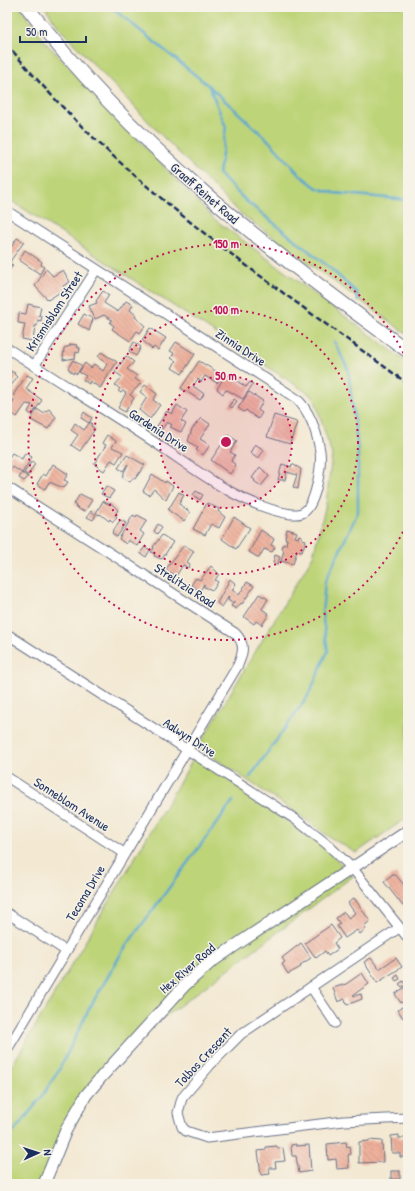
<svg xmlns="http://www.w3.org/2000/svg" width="415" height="1191" font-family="'Patrick Hand',sans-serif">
<defs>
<pattern id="building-back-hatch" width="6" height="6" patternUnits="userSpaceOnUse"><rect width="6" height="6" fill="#eeb09b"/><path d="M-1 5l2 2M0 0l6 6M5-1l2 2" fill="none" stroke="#c09082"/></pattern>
</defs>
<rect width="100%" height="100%" fill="#f7f3e8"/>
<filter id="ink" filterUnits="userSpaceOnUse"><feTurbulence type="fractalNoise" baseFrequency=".025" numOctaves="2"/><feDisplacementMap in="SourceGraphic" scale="8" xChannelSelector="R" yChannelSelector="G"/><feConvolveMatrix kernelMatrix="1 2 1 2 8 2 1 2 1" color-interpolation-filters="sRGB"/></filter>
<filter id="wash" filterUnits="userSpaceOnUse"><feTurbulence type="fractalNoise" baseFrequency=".012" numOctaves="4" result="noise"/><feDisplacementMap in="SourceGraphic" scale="16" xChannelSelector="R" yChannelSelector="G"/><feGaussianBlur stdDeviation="0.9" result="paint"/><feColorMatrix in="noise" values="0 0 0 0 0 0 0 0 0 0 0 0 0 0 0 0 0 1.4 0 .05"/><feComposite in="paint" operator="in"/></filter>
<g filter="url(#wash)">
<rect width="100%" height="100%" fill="#f3e8d2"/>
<!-- green -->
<g fill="#bed478" stroke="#6c826b">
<path d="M7 7H20L46 43 214 219 408 363V817L356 853 328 836 295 812 198 747 313 556 326 504 332 455 314 397 7 198Z"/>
<path d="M45 7H408V335L240 213 166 140 60 29Z"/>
<path d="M195 756 323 846 353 876 111 1057 42 1184H7V1074Z"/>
</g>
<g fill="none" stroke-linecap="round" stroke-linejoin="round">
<!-- stream -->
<g stroke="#55a6cf" stroke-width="2.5">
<path d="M111 7 209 86 226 127 219 174 246 201 329 267 357 293 358 301"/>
<path d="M210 87 269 141 300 175 317 188 334 193 408 200"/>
<path d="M250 777 308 696 328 651 322 614 325 582 358 512V450L348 369 334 341"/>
<path d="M7 1140 41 1098 59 1070 89 1009 124 949 233 801"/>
</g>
</g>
<g id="blocks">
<!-- building -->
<g fill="url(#building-back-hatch)">
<path d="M17 238 24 242 11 260 10 264 13 265 7 274V266H9L7 265V243L12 246Z"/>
<path d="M25 250 42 262 41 265 44 267 40 274 19 260Z"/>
<path d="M46 269 53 276 63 270 70 282 63 286 65 289 48 300 35 286Z"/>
<path d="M103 291 109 295 104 303 118 312 126 301 133 305 130 310 136 315 135 317 145 326 140 333 137 331 130 341 112 329 114 326 110 323 112 320 104 315 95 319 89 306 97 303 96 301Z"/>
<path d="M28 304 41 307 39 316H42L41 321 38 320 37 326H35L33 341 22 339 25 324 18 323 19 313 26 314Z"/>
<path d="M84 314 93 319 89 331 78 324Z"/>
<path d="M150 328 166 338 158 350 154 347 152 349 142 340Z"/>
<path d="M134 342 141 347 136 356 129 351Z"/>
<path d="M176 342 195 354 182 374 172 368 176 361 171 358 174 353 170 351Z"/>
<path d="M70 344 77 345 76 347 80 348 79 353 76 352 75 358 63 360 64 348 70 346Z"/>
<path d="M101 352 117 362 100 388 90 381 89 384 83 380 86 376 79 372 85 363 91 368 94 364 103 371 107 364 98 357Z"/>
<path d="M126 356 134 362 127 369 137 376 135 379 141 383 130 395 134 398 125 412 118 408 126 393 123 391 121 393 118 391 120 389 115 385 122 377 115 372Z"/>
<path d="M73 360 82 366 77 374 74 372 73 374 68 368Z"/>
<path d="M199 361 222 375 217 383 205 376 201 382 198 379 193 386 204 394 200 400 181 388Z"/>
<path d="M7 370 15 373 14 374 17 377 7 392Z"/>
<path d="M226 374 246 387 250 382 253 384 243 399 229 391 226 390 223 394 217 389Z"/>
<path d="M27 375 33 378 26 389 42 400 32 415 28 412 32 405 26 404 17 417 7 410V405L9 402 12 404 14 400 12 399 15 396 13 395Z"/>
<path d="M145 385 157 394 153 400 160 405 150 419 139 410 147 397 140 392Z"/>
<path d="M249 392 263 401 258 410 262 413 258 419 246 410 244 412 238 408Z"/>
<path d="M234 399 237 401 232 408 229 406Z"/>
<path d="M177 405 187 412 181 421 186 424 181 432 170 427 172 425 167 422 162 429 157 426 167 411 172 414Z"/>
<path d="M37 409 43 413 49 409 56 417 48 429 31 420Z"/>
<path d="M84 412 92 418 89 423 81 418Z"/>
<path d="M274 415 297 422 290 444 267 437Z"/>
<path d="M201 418 210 424 200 439 210 445 203 455 196 450 198 448 188 441 192 429Z"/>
<path d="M90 422 92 424 91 426 95 429 80 451 71 445 78 435 71 430 75 423 84 430Z"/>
<path d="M107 435 116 441 112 447 123 452 116 463 111 460 104 471 94 464 106 445 102 443Z"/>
<path d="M228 435 237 441 230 452 235 455 231 461 236 465 230 474 211 460Z"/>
<path d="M255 444 264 450 258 459 250 453Z"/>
<path d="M12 453 22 459 25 453 32 457 22 473 28 477 24 481 19 478 22 473 13 467 12 469 7 466V460Z"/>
<path d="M127 455 145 465 135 479 133 478 130 482 122 477 128 464 123 471 118 468Z"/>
<path d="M32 461 35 464 28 475 24 473Z"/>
<path d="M53 464 68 474 64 480 68 482 64 488 49 482 45 489 37 484 43 474 46 476Z"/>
<path d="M282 464 291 467 292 464 301 469 298 489 293 487 297 475 287 472 285 480H278Z"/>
<path d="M260 467 269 476 261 486 254 481 255 480 252 478Z"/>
<path d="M152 474 165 483 166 481 173 486 166 500 154 489 149 495 143 491Z"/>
<path d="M106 486 114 491 109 498 101 494Z"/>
<path d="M196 491 203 495 200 500 193 495Z"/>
<path d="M179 492 184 495 179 504 190 512 184 521 168 510Z"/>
<path d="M80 494 92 500 85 511 80 510 74 504Z"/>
<path d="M103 501 108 504H112L118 510 115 515 117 517 113 522 110 519 109 521 100 514 99 515 96 513Z"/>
<path d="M207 503 219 509 218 511 225 517 219 528 211 524 205 535 193 529Z"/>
<path d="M91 511 96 515 93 520 87 517Z"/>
<path d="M133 515 136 517 137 515 147 520 140 531 144 534 137 546 128 540 126 544 119 539Z"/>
<path d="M234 517 250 528 236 549 222 539Z"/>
<path d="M120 520 126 523 117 537 112 533Z"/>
<path d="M158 524 162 527 157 534 154 531Z"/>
<path d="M287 529 297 532 295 537 298 538 299 535 302 536V539L306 540 302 552 297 551 293 564 281 561 284 550 282 549 283 544 286 545 287 539H285Z"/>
<path d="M261 530 274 539 271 545 275 547 272 552 264 549 259 558 249 552Z"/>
<path d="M162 535 173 542 162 559 154 556 155 554 151 552 154 548 153 547Z"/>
<path d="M184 545 194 551 187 562 190 564 188 568 183 565 176 576 166 569Z"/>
<path d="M145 547 150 550 146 557 140 553Z"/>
<path d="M275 555 280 557 278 564 273 563Z"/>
<path d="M211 566 219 574 215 580 218 582 213 590 204 587V584L200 591 191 585 196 578 200 580Z"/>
<path d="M230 579 236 584 232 590 239 595 247 582 254 586 242 604 241 603 236 609 231 606 235 600 232 603 228 600 229 596 222 607 217 603Z"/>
<path d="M259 594 268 599 262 609 269 614 262 625 256 621 254 624 244 617Z"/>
<path d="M393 875H396L408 890V902L403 906 384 882Z"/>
<path d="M354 898 370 921 364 926 366 929 360 934 357 930 345 938 337 926 340 924 336 918 344 912 349 918 355 913 348 903Z"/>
<path d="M331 925 340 938 334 943 338 949 328 956 325 951 316 958 305 943Z"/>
<path d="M301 943 311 958 300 965 301 967 288 974 282 964 285 962 282 958Z"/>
<path d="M371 958 379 969 396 958 402 967 377 983 364 962Z"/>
<path d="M362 973 369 984 353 995 354 996 361 994 362 999 347 1005 345 999 338 1002 333 988 346 984Z"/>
<path d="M398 975 400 979 396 981 394 978Z"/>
<path d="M403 981 406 985 402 987 399 984Z"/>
<path d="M408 985V1014L403 1018 398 1010 406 1004 404 1001 401 1003 395 994Z"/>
<path d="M399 1135V1138H408L406 1157H400V1153H392L391 1136Z"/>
<path d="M369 1140 382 1141 383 1162 359 1163V1142L369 1141Z"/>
<path d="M346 1142 347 1147 350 1146 351 1154 348 1155 349 1168 337 1169 336 1159 328 1160 327 1144Z"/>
<path d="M296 1144V1146L309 1145 311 1171 299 1173 296 1156H292L291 1145Z"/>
<path d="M277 1146 278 1149 283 1148 285 1161 275 1162 276 1168H269L270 1174 261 1175 258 1151 266 1150V1147Z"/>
<rect x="391" y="1171" width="9" height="8"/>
</g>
</g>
</g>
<g filter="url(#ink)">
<use href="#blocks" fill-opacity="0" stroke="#677087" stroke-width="1"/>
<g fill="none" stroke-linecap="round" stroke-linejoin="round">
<defs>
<g id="minor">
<path d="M7 211 297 399C310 412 317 433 320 451 322 465 316 502 305 511 301 515 296 514 291 514 238 506 189 464 145 436 99 406 53 378 7 348"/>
<path d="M34 366 96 270"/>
<path d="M7 487 235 633C246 644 243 653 238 665L7 1050"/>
<path d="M7 634 295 819 328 845 353 869 408 938"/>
<path d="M7 777 124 853"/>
<path d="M7 913 66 951"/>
<path d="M399 928 241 1034 211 1064 182 1098 178 1113 182 1127 186 1131 207 1138 344 1121 408 1118"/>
<path d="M311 987 335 1023"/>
</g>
<path id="tertiary" d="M44 1184 66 1130 86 1095 103 1075 185 985 210 963 242 941 408 831"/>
<path id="secondary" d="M27 7C132 144 269 251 408 351"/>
</defs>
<!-- minor casing -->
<use href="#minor" stroke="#677087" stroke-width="11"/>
<!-- tertiary casing -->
<use href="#tertiary" stroke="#677087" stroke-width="13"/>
<!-- secondary casing -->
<use href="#secondary" stroke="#677087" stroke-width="15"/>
<!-- minor -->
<use href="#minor" stroke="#fff" stroke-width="9"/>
<!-- tertiary -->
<use href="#tertiary" stroke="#fff" stroke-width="11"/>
<!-- secondary -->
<use href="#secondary" stroke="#fff" stroke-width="13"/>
<!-- rail -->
<path stroke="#1b2f5e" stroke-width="2.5" stroke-dasharray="6 3" stroke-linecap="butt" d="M7 44C119 183 266 279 408 384"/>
</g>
</g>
<!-- distance rings -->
<circle cx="226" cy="442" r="66" fill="#c2185b" fill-opacity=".12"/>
<g fill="none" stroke="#c2185b" stroke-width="2" stroke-dasharray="2 4">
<circle cx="226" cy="442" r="66"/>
<circle cx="226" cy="442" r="132"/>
<path d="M408 521A198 198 0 1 1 408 363"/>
</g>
<g text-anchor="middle" stroke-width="3" stroke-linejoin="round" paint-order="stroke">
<!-- street labels -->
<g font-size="13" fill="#1b2f5e" stroke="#f7f3e8">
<text transform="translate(205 193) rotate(41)" y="5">Graaff Reinet Road</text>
<text transform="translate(54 311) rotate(-57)" y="5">Krismisblom Street</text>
<text transform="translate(241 347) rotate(33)" y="5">Zinnia Drive</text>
<text transform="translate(159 430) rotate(33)" y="5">Gardenia Drive</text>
<text transform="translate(185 585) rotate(33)" y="5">Strelitzia Road</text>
<text transform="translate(190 737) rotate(33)" y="5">Aalwyn Drive</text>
<text transform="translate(72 804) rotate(33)" y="5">Sonneblom Avenue</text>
<text transform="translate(85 893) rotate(-59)" y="5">Tecoma Drive</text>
<text transform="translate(187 968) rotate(-41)" y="5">Hex River Road</text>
<text transform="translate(203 1057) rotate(-47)" y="5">Tolbos Crescent</text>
</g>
</g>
<circle cx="226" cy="442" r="6" fill="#c2185b" stroke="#f7f3e8" stroke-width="2"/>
<g font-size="12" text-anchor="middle" font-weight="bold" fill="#c2185b" stroke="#f7f3e8" stroke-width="3" stroke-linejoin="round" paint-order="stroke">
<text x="226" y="248">150 m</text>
<text x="226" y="314">100 m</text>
<text x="226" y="380">50 m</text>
</g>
<!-- margin -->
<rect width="415" height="1191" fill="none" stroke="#f7f3e8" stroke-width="24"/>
<!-- north arrow -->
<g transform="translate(38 1153) rotate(87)" stroke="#f7f3e8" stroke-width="3" paint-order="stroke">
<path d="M0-3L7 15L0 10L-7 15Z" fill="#1b2f5e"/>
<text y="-6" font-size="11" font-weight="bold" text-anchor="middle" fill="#1b2f5e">N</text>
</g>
<!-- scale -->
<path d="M20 36v6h66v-6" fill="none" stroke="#1b2f5e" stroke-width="2"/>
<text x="26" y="36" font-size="12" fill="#1b2f5e" stroke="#f7f3e8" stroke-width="3" paint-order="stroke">50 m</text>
</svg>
